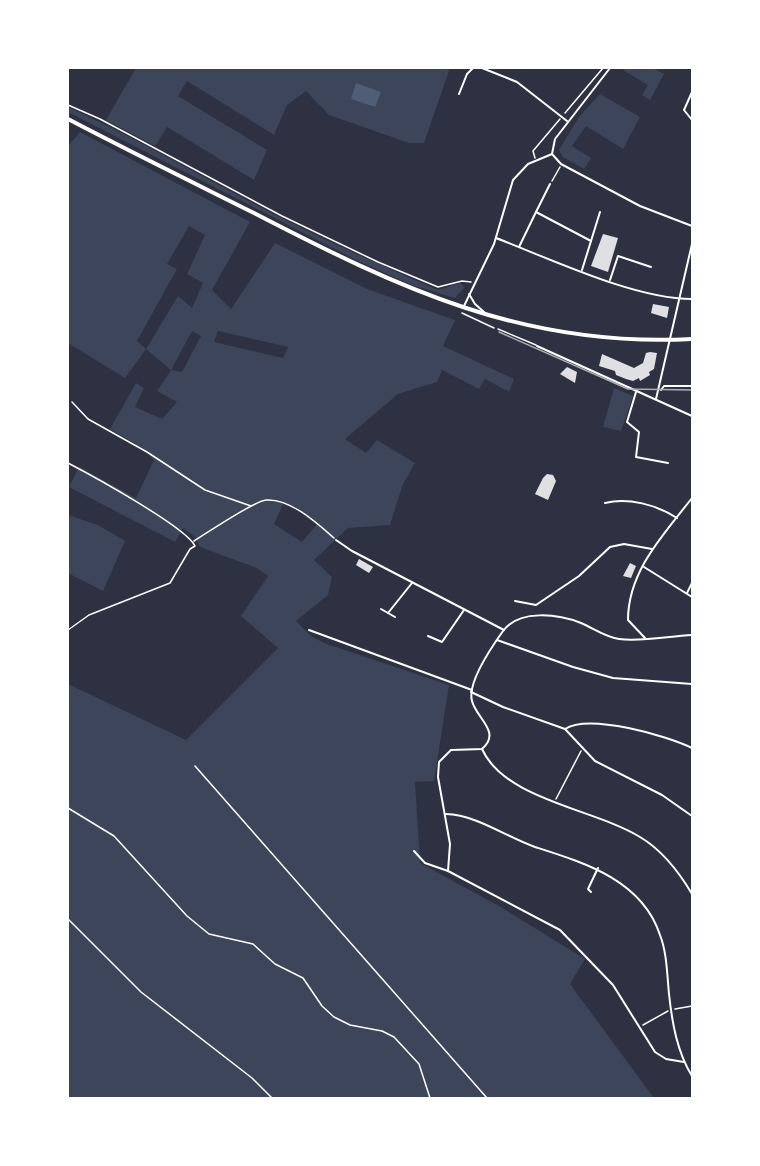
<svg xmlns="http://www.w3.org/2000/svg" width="760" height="1166" font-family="Cabin,sans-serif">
<rect width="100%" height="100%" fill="#2d3142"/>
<!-- green -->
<g fill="#3c4559" fill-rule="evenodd">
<path d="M136 68H447L449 71 424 143H409L329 115 306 91 287 105 274 135 187 81 178 96 267 150 254 180 167 127 155 146 106 120Z"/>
<path d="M626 68H653L664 74 650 100 642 95 648 85 623 70Z"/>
<path d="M600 94 640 117 623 149 586 126 572 146 591 158 584 169 563 157 559 150 579 117Z"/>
<path d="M68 107C129 135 187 168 247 200 309 233 373 262 438 290L460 283 465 287 455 298 412 285 358 261 68 112Z"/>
<path d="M80 132 250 222 212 290 231 309 275 243 367 289 455 320 443 346 514 379 509 392 485 379 479 389 442 370 437 382 398 394 345 439 366 453 377 440 415 463 403 484 390 525 348 528 314 560 332 577 328 595 296 621 310 635 324 643 449 685 434 781 415 782 420 863 499 906 585 959 570 984 654 1098H68V684L186 740 278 648 241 616 268 576 257 568 200 547 195 537 183 528 175 542 69 487 79 467 136 498 154 460 146 450 110 429 136 383 144 388 135 407 162 419 177 402 157 391 171 370 146 349 125 378 68 343V146ZM189 226 205 235 187 274 203 283 192 308 178 296 146 349 137 341 177 269 167 264ZM192 331 201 336 182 372 171 370ZM218 331 288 347 283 358 214 342ZM284 502 318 523 302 542 274 524Z"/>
<path d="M614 388 633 396 621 431 603 427Z"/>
<path d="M68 515 98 525 125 541 103 591 68 573Z"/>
</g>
<!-- water -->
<path fill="#4f5d75" d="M356 83 381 92 375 107 351 99Z"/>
<!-- building -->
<g fill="#e0e0e3">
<path d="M603 234 618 238 608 272 591 266Z"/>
<path d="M653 304 669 307 667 318 651 313Z"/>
<path d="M650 352 657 353 654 369 649 372 650 375 640 381 639 378 633 381 626 379 616 375 615 371 599 366 602 354 634 368 643 363 646 353Z"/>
<path d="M567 367 577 372 575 383 560 374Z"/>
<path d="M547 474 553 475 556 481 548 500 535 494 543 478Z"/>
<path d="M359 559 373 567 369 573 356 565Z"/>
<path d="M630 563 636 566 631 578 623 576Z"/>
</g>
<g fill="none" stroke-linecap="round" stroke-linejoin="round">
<!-- path -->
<g stroke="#fff" stroke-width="1.5">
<path d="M68 105 100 119 282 216 378 262 438 287 462 281 471 282"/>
<path d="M565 113 603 68"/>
<path d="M535 158 533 151 560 119"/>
<path d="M552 181 560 167"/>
<path d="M462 313 494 328"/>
<path d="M72 402 88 419 147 452 205 490 251 506"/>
<path d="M68 463C91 475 186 527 195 546L190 549 170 583 89 615 68 630"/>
<path d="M194 541C207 533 254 501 266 500 290 498 318 524 334 538"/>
<path d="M195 766 487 1098"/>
<path d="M556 799 581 751"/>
<path d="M68 808 114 836 187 916 209 934 253 944 275 964 303 978 322 1006 334 1017 350 1025 382 1031 394 1037 419 1064 430 1098"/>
<path d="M68 919 141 992 252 1078 272 1098"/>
<path d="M675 1009 692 1006"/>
<path d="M643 1025 668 1011"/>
</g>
<!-- service -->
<path stroke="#fff" stroke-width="1.5" d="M498 329 536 345"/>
<!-- minor -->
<g stroke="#fff" stroke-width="2">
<path d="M482 68 517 82 567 121"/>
<path d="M692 92 684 110 692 120"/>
<path d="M459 94 467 74 473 68"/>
<path d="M552 154 561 164 640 206 692 226"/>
<path d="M552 154 555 139 610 68"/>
<path d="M536 212 550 184"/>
<path d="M496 238C551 259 634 299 692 299"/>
<path d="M591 241 600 212"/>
<path d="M519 247 536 212 591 241 582 270"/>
<path d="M610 280 618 256 651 267"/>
<path d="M469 294 475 304 484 312"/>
<path d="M464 306 494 244 513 180 528 164 552 154"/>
<path d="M537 346 692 416"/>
<path d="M661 390 664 386H692"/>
<path d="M636 392 627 422 639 432 636 457 668 463"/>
<path d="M656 399 692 244"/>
<path d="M605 503C628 497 657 505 677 518"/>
<path d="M336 540 352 551 504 630"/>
<path d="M644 567 692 597"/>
<path d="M687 593 692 583"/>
<path d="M515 601 536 605 579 576 610 547 624 544 652 549"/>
<path d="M381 609 395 617"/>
<path d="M388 613 412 583"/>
<path d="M309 630 472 690"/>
<path d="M428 636 442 642 464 610"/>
<path d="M645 638 628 620C628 571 664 534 692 498"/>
<path d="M497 640 573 667 613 678 692 684"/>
<path d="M471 692 503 707 565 729 595 761 662 795 692 816"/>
<path d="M565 729C589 713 668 736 692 748"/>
<path d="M482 749C505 800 595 809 640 837 662 850 679 872 692 894"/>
<path d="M446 814C477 815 506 837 535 847 585 863 642 880 660 935 667 953 667 974 669 994 672 1022 677 1052 692 1076"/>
<path d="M414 851 425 863 448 871 560 930 613 985 655 1052 666 1059 684 1062"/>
<path d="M448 871 450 844 438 777 439 762 451 750 482 749C502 732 476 718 472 701 467 683 493 645 503 631 519 609 558 614 581 623 593 628 605 637 619 639 642 642 669 636 692 635"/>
<path d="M591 892 588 889 598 868"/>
</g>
<!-- secondary -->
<path stroke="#fff" stroke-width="4" d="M68 119C129 151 192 182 254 213 399 288 524 348 692 339"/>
<!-- tram -->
<path stroke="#abadb3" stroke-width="1.5" d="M499 332 628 389 692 390"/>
</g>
<!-- border -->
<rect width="760" height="1166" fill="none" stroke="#ffffff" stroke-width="138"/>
</svg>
